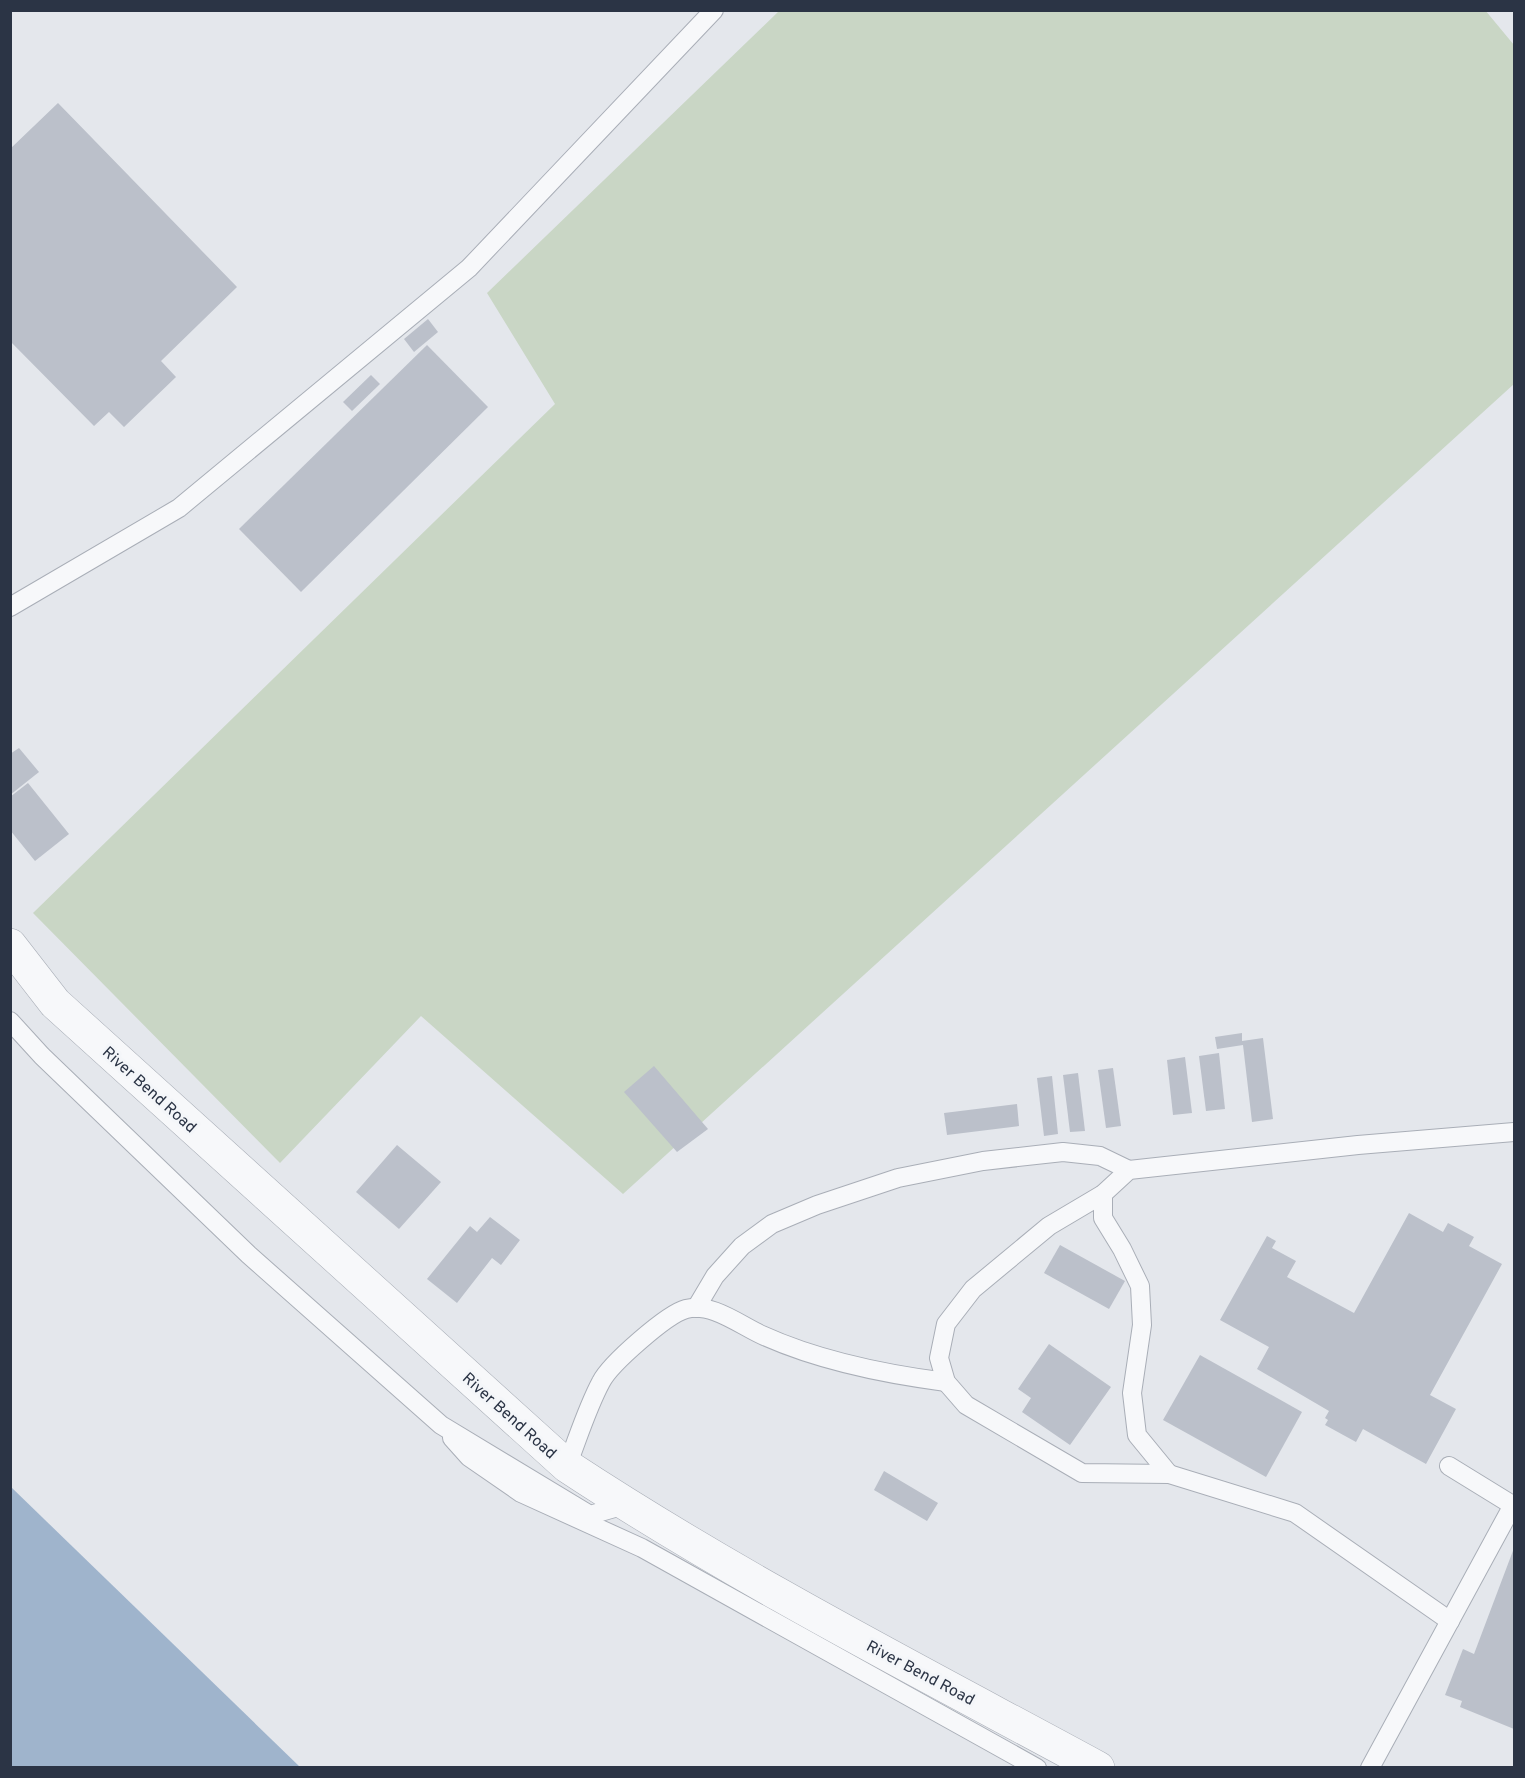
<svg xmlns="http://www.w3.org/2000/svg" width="1525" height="1778" font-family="Overpass,sans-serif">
<rect width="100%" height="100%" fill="#e4e7ec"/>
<!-- green -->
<path fill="#c9d6c5" d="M1485 10 1514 45V384L623 1194 421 1016 280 1163 33 913 555 404 487 293 779 11Z"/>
<!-- water -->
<path fill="#9fb4cc" d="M10 1487H11L300 1767H11Z"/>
<!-- building -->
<g fill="#bbc0ca">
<path d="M58 103 237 287 161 361 176 377 124 427 109 412 94 426 10 341V149Z"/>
<path d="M428 319 438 332 414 352 404 339Z"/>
<path d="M427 345 488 407 301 592 239 529Z"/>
<path d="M371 375 380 384 352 411 343 402Z"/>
<path d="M19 748 39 772 10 795V754Z"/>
<path d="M28 783 69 834 35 861 10 830V797Z"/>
<path d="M1242 1033V1041L1263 1038 1273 1119 1252 1122 1243 1045 1217 1049 1215 1037Z"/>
<path d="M1219 1053 1225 1109 1206 1111 1199 1056Z"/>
<path d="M1185 1057 1192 1113 1173 1115 1167 1060Z"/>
<path d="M654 1066 708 1129 677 1152 624 1092Z"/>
<path d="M1113 1068 1121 1126 1106 1128 1098 1070Z"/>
<path d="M1078 1073 1085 1131 1070 1132 1063 1075Z"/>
<path d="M1052 1076 1058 1134 1044 1136 1037 1078Z"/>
<path d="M1017 1104 1019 1126 947 1135 944 1113Z"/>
<path d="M397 1145 441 1182 399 1229 356 1192Z"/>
<path d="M1409 1213 1443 1232 1448 1223 1474 1237 1469 1246 1502 1264 1430 1395 1456 1409 1426 1464 1363 1429 1356 1442 1325 1425 1328 1420 1325 1418 1329 1411 1257 1369 1269 1347 1220 1320 1267 1236 1276 1241 1272 1248 1296 1261 1287 1277 1354 1313Z"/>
<path d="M490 1217 520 1240 501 1265 492 1258 457 1303 427 1279 470 1226 477 1232Z"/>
<path d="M1060 1245 1125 1281 1109 1309 1044 1273Z"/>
<path d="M1049 1344 1111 1387 1070 1445 1022 1412 1031 1398 1018 1389Z"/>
<path d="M1200 1355 1302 1412 1266 1477 1163 1420Z"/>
<path d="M884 1471 938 1503 927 1521 874 1490Z"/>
<path d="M1514 1548V1729L1460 1707 1462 1701 1445 1695 1463 1649 1474 1654Z"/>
</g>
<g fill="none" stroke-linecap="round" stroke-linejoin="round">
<defs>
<g id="lane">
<path d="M10 607 179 508 469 268 714 10"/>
<path d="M10 1021 42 1056 249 1255 441 1425 590 1515 625 1505"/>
<path d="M1103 1194V1218L1122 1249 1140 1286 1142 1325 1132 1393 1137 1435 1169 1474"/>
<path d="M696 1308 715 1276 742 1246 772 1224 817 1205 898 1178 983 1161 1063 1152 1100 1156 1129 1170"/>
<path d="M452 1438 469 1457 521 1493 642 1548 1037 1768"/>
<path d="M567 1466C578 1438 587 1408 601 1382 610 1364 667 1314 686 1309 711 1302 740 1325 762 1335 819 1361 884 1374 946 1382"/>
<path d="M1449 1466 1514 1506"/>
<path d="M1450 1621 1295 1513 1169 1474 1082 1473 966 1405 946 1382 939 1358 946 1324 973 1289 1049 1226 1103 1194 1129 1170 1358 1145 1514 1132"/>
<path d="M1370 1768 1513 1505"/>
</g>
<path id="street" d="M10 945 55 1003 567 1466C737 1578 919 1671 1098 1768"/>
</defs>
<!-- lane casing -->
<use href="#lane" stroke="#a9aeb7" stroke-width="20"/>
<!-- street casing -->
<use href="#street" stroke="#a9aeb7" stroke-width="34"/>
<!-- lane -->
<use href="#lane" stroke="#f7f8fa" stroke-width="18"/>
<!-- street -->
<use href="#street" stroke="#f7f8fa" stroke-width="33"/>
</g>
<g text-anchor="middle" stroke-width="6" stroke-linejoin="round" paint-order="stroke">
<!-- street labels -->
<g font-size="16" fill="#2b3445" stroke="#f4f6f9">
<text transform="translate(150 1089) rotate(42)" y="6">River Bend Road</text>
<text transform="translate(510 1415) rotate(42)" y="6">River Bend Road</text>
<text transform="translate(921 1672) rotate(28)" y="6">River Bend Road</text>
</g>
</g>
<!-- border -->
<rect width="1525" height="1778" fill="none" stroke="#2b3445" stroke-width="24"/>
</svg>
